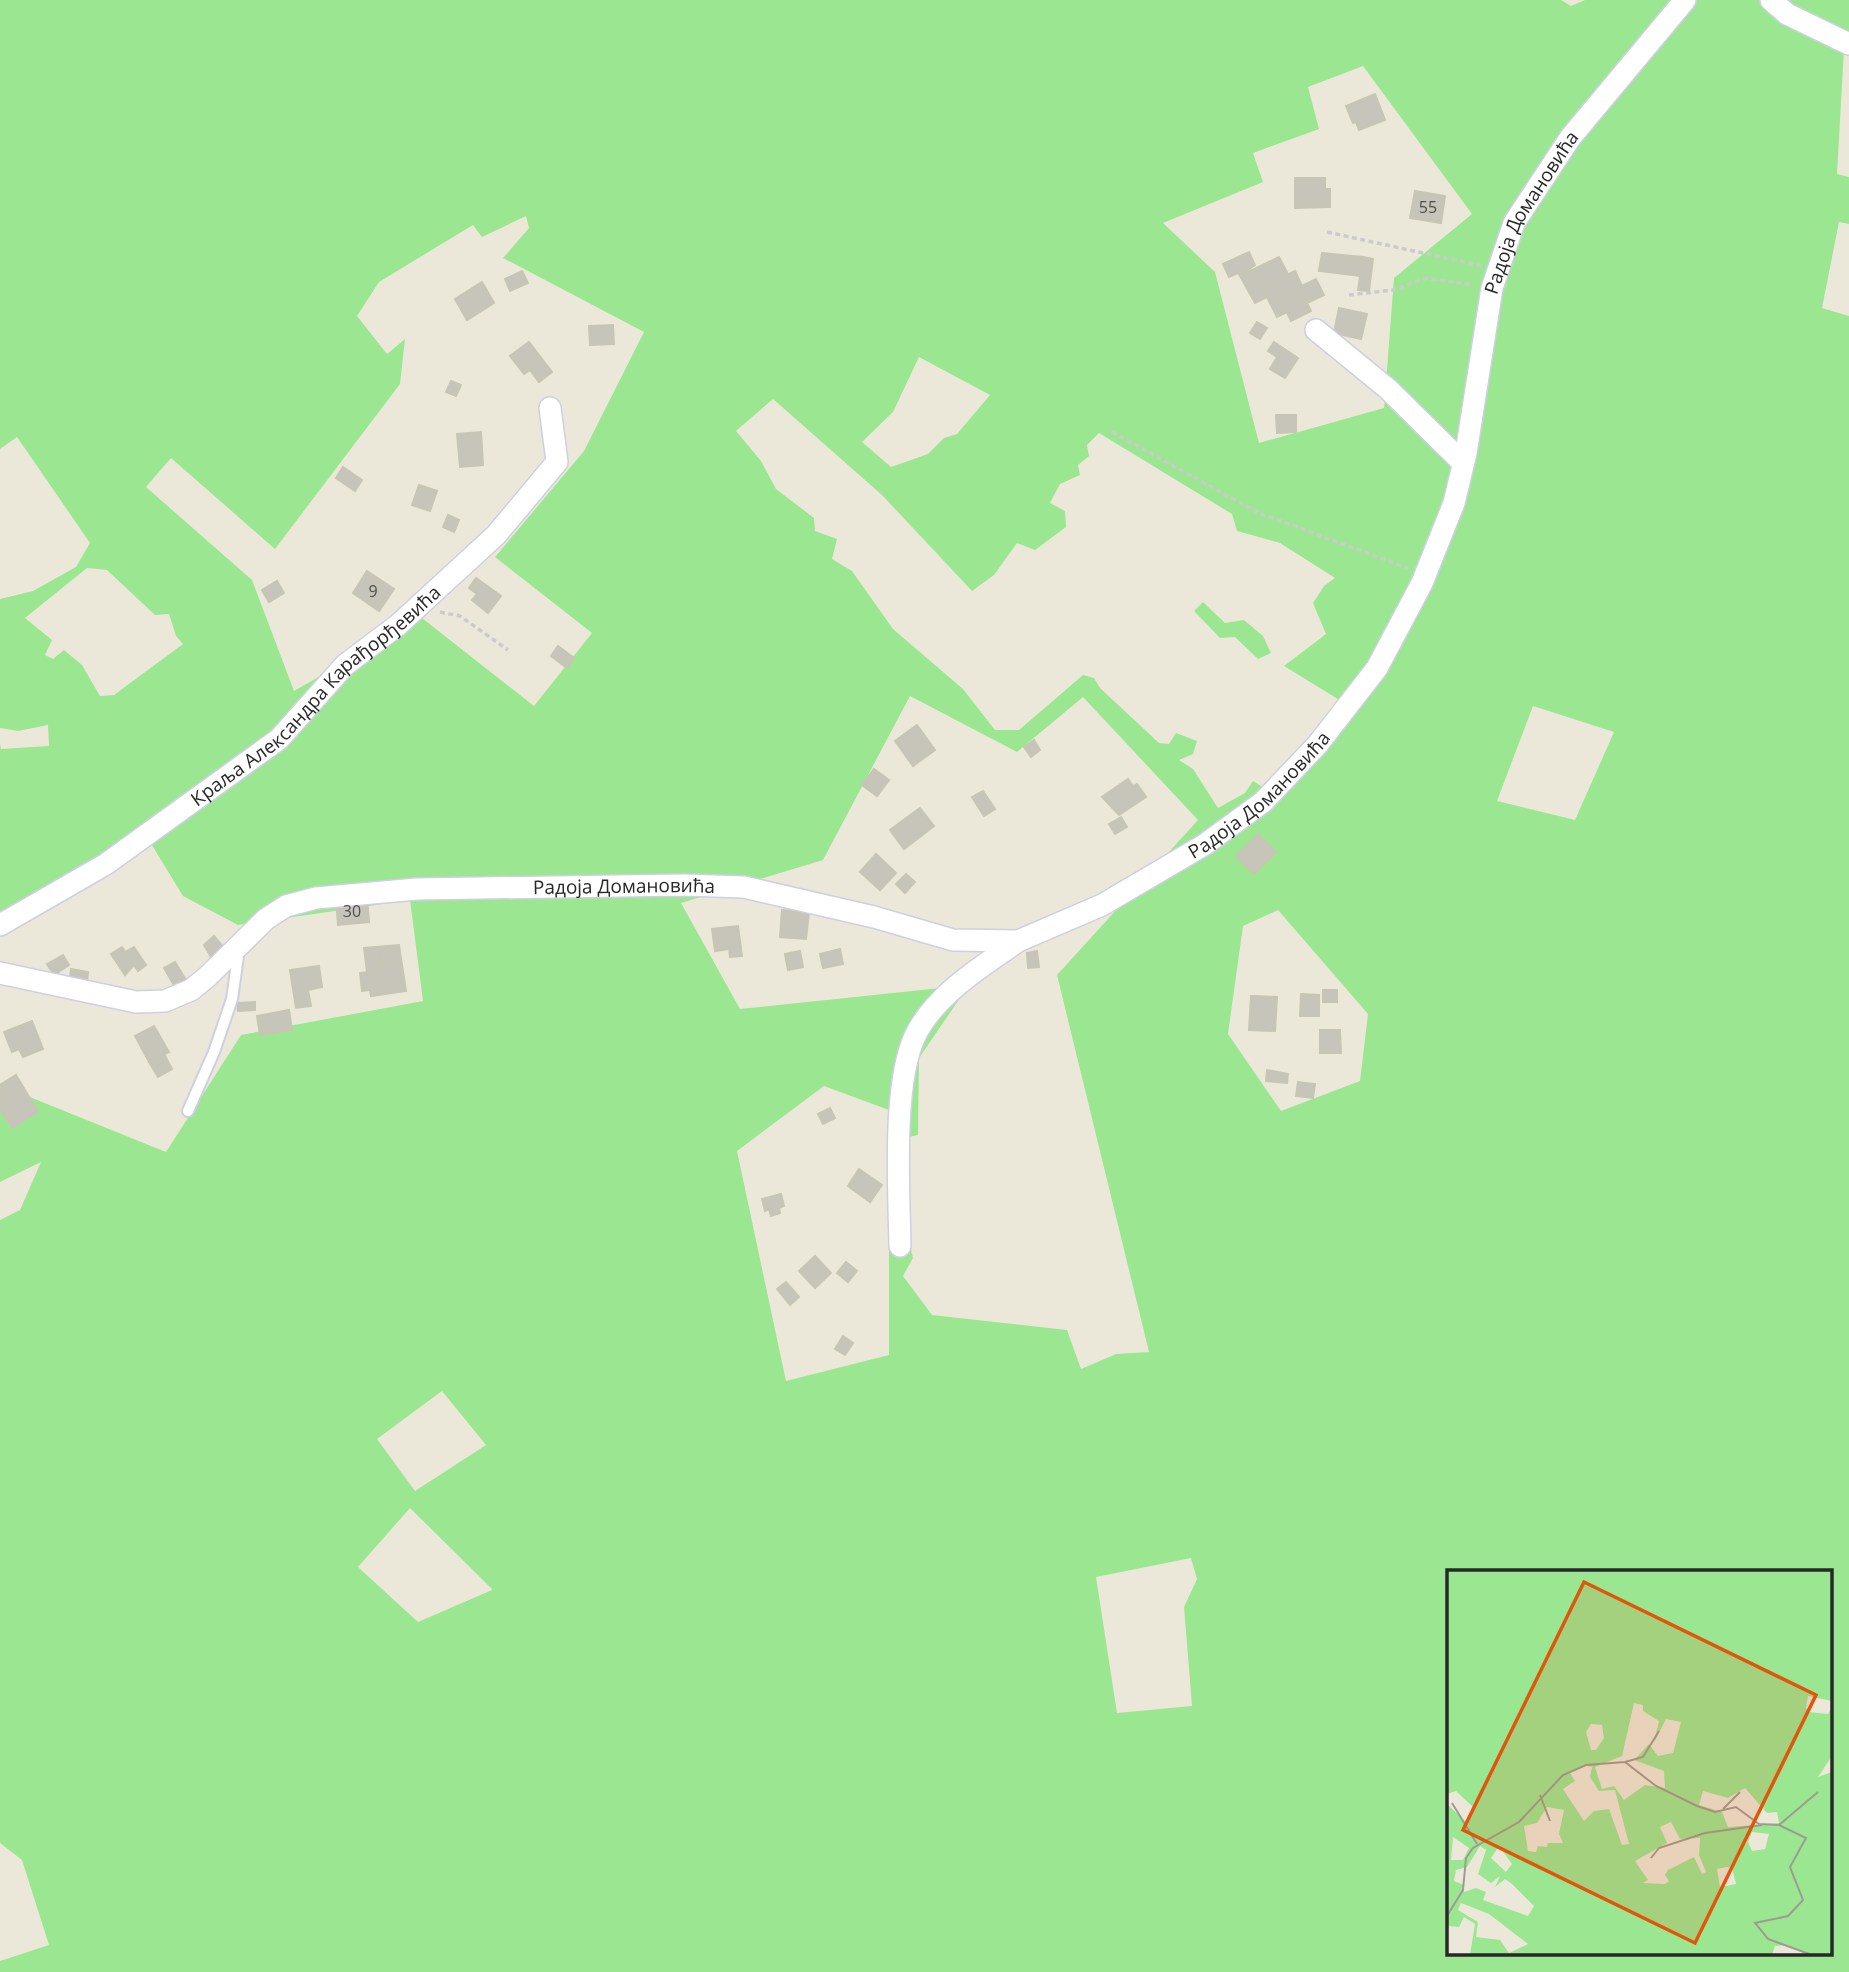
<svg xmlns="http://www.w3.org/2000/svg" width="1849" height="1972" font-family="'Open Sans',sans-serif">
<rect width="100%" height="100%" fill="#ece8d9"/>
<!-- green -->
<g fill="#9be791" fill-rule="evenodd">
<path d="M0 0H1561L1571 6 1585 0H1849V50L1844 49 1837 174 1849 177V224L1839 222 1822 308 1849 316V1972H0V1961L49 1945 22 1860 0 1843V1220L20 1210 41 1162 0 1182V1085L166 1152 241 1035 423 1001 410 900 238 925 183 896 150 842 0 917V744L1 749 49 746 48 725 18 731 0 728V599L33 591 76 567 90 543 17 437 0 449ZM1363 66 1472 214 1394 278 1384 408 1259 443 1215 272 1163 223 1263 182 1253 153 1319 129 1308 87ZM526 216 529 228 503 258 644 332 584 451 495 557 592 633 534 706 422 618 294 691 252 580 146 487 171 458 275 549 400 384 405 339 387 354 357 316 379 282 473 225 482 237ZM1503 226 1464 490 1353 711 1266 789 1253 781 1245 793 1218 808 1193 769 1179 760 1193 754 1197 741 1176 733 1169 744 1159 743 1100 688 1094 678 1083 675 1019 730H995L963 689 893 629 852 571 832 559 837 539 815 531 814 518 776 489 761 461 736 431 773 399 882 495 972 591 994 575 1017 543 1035 550 1066 527 1065 511 1050 503 1060 484 1080 475 1078 465 1089 456 1087 445 1099 433 1232 514 1237 531 1280 543 1335 578 1324 586 1313 603 1326 634 1284 666 1341 701 1358 683 1411 591 1446 509ZM919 357 990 395 957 434 944 438 928 454 891 467 862 442 893 412ZM87 568 107 570 155 615 169 614 176 636 183 644 114 695 100 696 82 665 64 650 53 659 45 655 52 640 25 618ZM910 696 1017 752 1083 697 1198 820 1057 975 1149 1352 1116 1354 1081 1369 1067 1330 932 1315 903 1276 913 1258 908 1237 910 1177 889 1158V1355L786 1381 737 1151 824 1086 889 1110V1141L918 1135 919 1058 969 985 740 1009 681 903 823 860ZM1533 706 1614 732 1575 820 1497 801ZM1278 910 1368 1014 1360 1081 1281 1111 1228 1034 1243 926ZM442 1391 486 1445 415 1491 377 1439ZM410 1508 492 1589V1590L418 1622 358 1567ZM1191 1558 1197 1579 1184 1607 1192 1706 1117 1713 1096 1577ZM1448 1571H1830V1953H1448Z"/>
<path d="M1203 602 1225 623 1244 620 1263 636 1271 653 1258 659 1235 637 1220 638 1194 611Z"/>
</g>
<!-- building -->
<g fill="#c7c4b9" stroke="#c7c5b3" stroke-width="2">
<path d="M1375 94 1385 120 1359 130 1356 122 1353 123 1346 106Z"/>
<path d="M1295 178H1325V189H1330V207L1295 208Z"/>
<path d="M1415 191 1445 196 1441 223 1410 218Z"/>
<path d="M1249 252 1255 265 1240 276 1238 273 1229 277 1223 264Z"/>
<path d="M1322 253 1363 257 1360 276 1319 271Z"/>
<path d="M1279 257 1288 274 1262 287 1267 297 1255 303 1240 276Z"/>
<path d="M1363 257 1373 259 1369 291 1358 290Z"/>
<path d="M522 271 528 283 510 291 505 279Z"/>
<path d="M1295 271 1302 286 1316 279 1324 295 1307 303 1311 311 1291 321 1287 312 1277 317 1262 287Z"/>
<path d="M482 282 494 303 467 320 455 299Z"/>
<path d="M1339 308 1367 314 1361 339 1334 333Z"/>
<path d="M1257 322 1267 328 1260 339 1250 333Z"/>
<path d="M613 325 614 344 590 345 589 326Z"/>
<path d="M529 342 552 372 539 382 530 370 524 374 510 356Z"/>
<path d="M1274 342 1298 358 1285 378 1270 369 1277 357 1268 351Z"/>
<path d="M451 381 461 385 456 396 446 392Z"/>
<path d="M1276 415H1296V432L1277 433Z"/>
<path d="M481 432 483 465 460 467 457 434Z"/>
<path d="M343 467 362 480 355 491 336 478Z"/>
<path d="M419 485 437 491 430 511 412 505Z"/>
<path d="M448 515 459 520 454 532 443 527Z"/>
<path d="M367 571 394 589 379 611 353 593Z"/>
<path d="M476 578 501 596 488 613 472 600 477 594 469 588Z"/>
<path d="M277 581 284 593 269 602 262 590Z"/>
<path d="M558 646 574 658 567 668 551 656Z"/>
<path d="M917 725 935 750 913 766 895 741Z"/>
<path d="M1034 740 1040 750 1031 757 1024 747Z"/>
<path d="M874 769 889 780 877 796 862 785Z"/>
<path d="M1128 779 1133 786 1137 784 1146 797 1119 815 1102 797Z"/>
<path d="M983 791 995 809 984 816 972 797Z"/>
<path d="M920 808 934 826 904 849 890 830Z"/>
<path d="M1121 817 1127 827 1115 834 1109 824Z"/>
<path d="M1258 834 1276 852 1254 874 1236 856Z"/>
<path d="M876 854 896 873 880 890 860 872Z"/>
<path d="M906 874 915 882 905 893 896 884Z"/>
<path d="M367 897 369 922 338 925 336 899Z"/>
<path d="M782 910 809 912 806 939 780 937Z"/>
<path d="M738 926 742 956 730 957 729 949 715 951 712 929Z"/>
<path d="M214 936 224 948 212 959 204 945Z"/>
<path d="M399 945 400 952 380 954 382 970 367 972 364 948Z"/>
<path d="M122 947 134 965 125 975 111 954Z"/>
<path d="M134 947 146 965 138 971 125 952Z"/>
<path d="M840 949 843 964 823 968 820 954Z"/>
<path d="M800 951 803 967 788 970 785 954Z"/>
<path d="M1037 951 1039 967 1028 968 1027 953Z"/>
<path d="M400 952 402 965H381L380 954Z"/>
<path d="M63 955 69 965 54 975 47 964Z"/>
<path d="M175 962 186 980 175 987 164 968Z"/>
<path d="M394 964 402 965 406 991 371 996 370 990 362 991 360 973 382 970 381 965Z"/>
<path d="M319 966 322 987 308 990 311 1006 296 1008 290 970Z"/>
<path d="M71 969 88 972 87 983 70 980Z"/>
<rect x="1323" y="990" width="14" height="12"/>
<path d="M1301 994 1319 995V1016H1300Z"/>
<path d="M1251 996 1277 997 1275 1031 1249 1030Z"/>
<path d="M255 1002V1010L238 1011 237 1003Z"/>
<path d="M289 1010 292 1030 260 1035 257 1016Z"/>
<path d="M32 1021 43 1049 23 1057 19 1049 12 1052 4 1032Z"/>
<path d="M154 1026 169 1052 149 1062 135 1036Z"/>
<path d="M1320 1030H1340L1341 1053H1320Z"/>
<path d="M164 1054 172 1069 158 1077 149 1062Z"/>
<path d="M1267 1070 1288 1074 1287 1083 1266 1081Z"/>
<path d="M16 1075 38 1112 12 1128 0 1109V1085Z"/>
<path d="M1298 1082 1315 1084 1313 1098 1296 1096Z"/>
<path d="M830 1108 835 1118 823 1124 818 1114Z"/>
<path d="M859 1169 882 1185 870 1202 848 1186Z"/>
<path d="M781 1194 784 1206 779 1208 780 1213 771 1216 769 1209 765 1211 762 1199Z"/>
<path d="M815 1256 831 1273 815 1288 799 1271Z"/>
<path d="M846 1262 857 1271 848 1282 837 1273Z"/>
<path d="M786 1282 799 1297 790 1305 777 1289Z"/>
<path d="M843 1336 853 1343 845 1355 835 1349Z"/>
</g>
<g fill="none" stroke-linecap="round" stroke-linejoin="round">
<defs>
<path id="service" d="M188 1111 214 1052 232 999 239 949"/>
<g id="minor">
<path d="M1771 0 1787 14 1849 44"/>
<path d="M1316 330 1388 389 1463 463"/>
<path id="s1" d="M0 925 106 864 279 739 345 665 398 625 496 535 557 462 550 408"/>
<path id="s2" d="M0 973 136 1002 165 1001 191 990 207 977 266 919 286 906 316 898 417 889 683 885 744 887 874 917 953 940 1018 941 1102 905 1204 845 1263 802 1318 744 1377 668 1422 583 1454 503 1466 453 1492 288 1514 223 1570 138 1685 0"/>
<path d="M900 1246C899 1191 892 1081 916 1034 937 993 982 967 1018 941"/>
</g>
</defs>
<!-- service casing -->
<use href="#service" stroke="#cfcee3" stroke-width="14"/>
<!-- minor casing -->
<use href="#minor" stroke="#cfcee3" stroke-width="24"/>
<!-- path -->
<g stroke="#cbcbcb" stroke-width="3.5" stroke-dasharray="5 3.5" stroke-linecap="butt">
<path d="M1327 232 1482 266"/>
<path d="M1349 295 1393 290 1427 278 1473 285"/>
<path d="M1112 432 1259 513 1408 568"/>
<path d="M440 612 460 616 508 650"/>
</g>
<!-- service -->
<use href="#service" stroke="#fff" stroke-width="10"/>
<!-- minor -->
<use href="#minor" stroke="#fff" stroke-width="21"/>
</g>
<g text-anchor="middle" stroke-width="6" stroke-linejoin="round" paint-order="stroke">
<!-- number labels -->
<g font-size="16" fill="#504f4c">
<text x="1428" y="213">55</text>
<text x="373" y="597">9</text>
<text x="352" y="917">30</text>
</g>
<!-- street labels -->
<g font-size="19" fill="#282828" stroke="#fff">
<text dy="7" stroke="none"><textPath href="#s2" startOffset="2009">Радоја Домановића</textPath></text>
<text dy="7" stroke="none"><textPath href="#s1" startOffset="392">Краља Александра Карађорђевића</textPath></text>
<text dy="7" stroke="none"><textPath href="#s2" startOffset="1348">Радоја Домановића</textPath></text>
<text dy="7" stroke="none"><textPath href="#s2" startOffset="663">Радоја Домановића</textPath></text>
</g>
</g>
<!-- overview -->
<g transform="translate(1447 1570)">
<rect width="385" height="385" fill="#ece8d9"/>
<path d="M0 0H385V131L361 126 359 138 362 142 381 144 385 136V186L371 207 385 202V385H361L340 375 328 376 325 385H23L28 354 17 347 12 357 1 356 0 363V234L20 253 28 239 9 221 0 224ZM187 133 196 135V141L212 151 207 173 219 149 234 152 226 183 211 186 202 174 187 190 217 201 218 218 198 215 177 230 167 216 155 219 148 197 175 186ZM144 154 155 155 157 168 149 180H144L139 162ZM137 195 145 197 143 207 152 221 168 220 182 274 175 275 162 239 147 241 137 251 116 219 128 211 123 203ZM298 218 320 243 330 242 332 253 281 257 275 242 252 235 256 221 281 228ZM100 237 117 240 112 264 116 273H101L100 277 91 276 89 282 81 281 77 256 90 253ZM224 252 233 269 253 268 252 285 259 302 255 304 247 287 221 300 218 305 222 311 218 314 196 313 201 310 188 291 220 273 213 257ZM305 262 322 264 318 279 305 281 301 272ZM6 267 22 278 16 290H4ZM33 276 39 280 31 304 44 313 53 306 48 317 58 309 65 314 87 336 81 346 36 330 39 322 29 318 17 322V315L7 311 9 300 20 297ZM52 276 65 294 59 302 44 288ZM280 297 285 298 289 314 273 317 270 299ZM14 333 42 344 81 374 62 383 53 370 29 367 31 352 11 340Z" fill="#9be791" fill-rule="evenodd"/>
<path fill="none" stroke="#9e9b92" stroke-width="2" d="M178 192 196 187 212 161M93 225 103 251M5 233 30 274M276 239 293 222M332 255 371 222M204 288 212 278 258 263 315 255M0 346 16 320 19 288 26 278 72 252 116 205 139 195 178 192 209 216 250 236 268 242 289 237 312 254 332 255 359 268 343 297 356 330 341 346 308 353 321 369 365 385"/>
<path fill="#de570d" fill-opacity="0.15" stroke="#de570d" stroke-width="3.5" d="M137 12 369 125 248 373 16 260Z"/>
<rect width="385" height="385" fill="none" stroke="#282828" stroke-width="3.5"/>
</g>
</svg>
